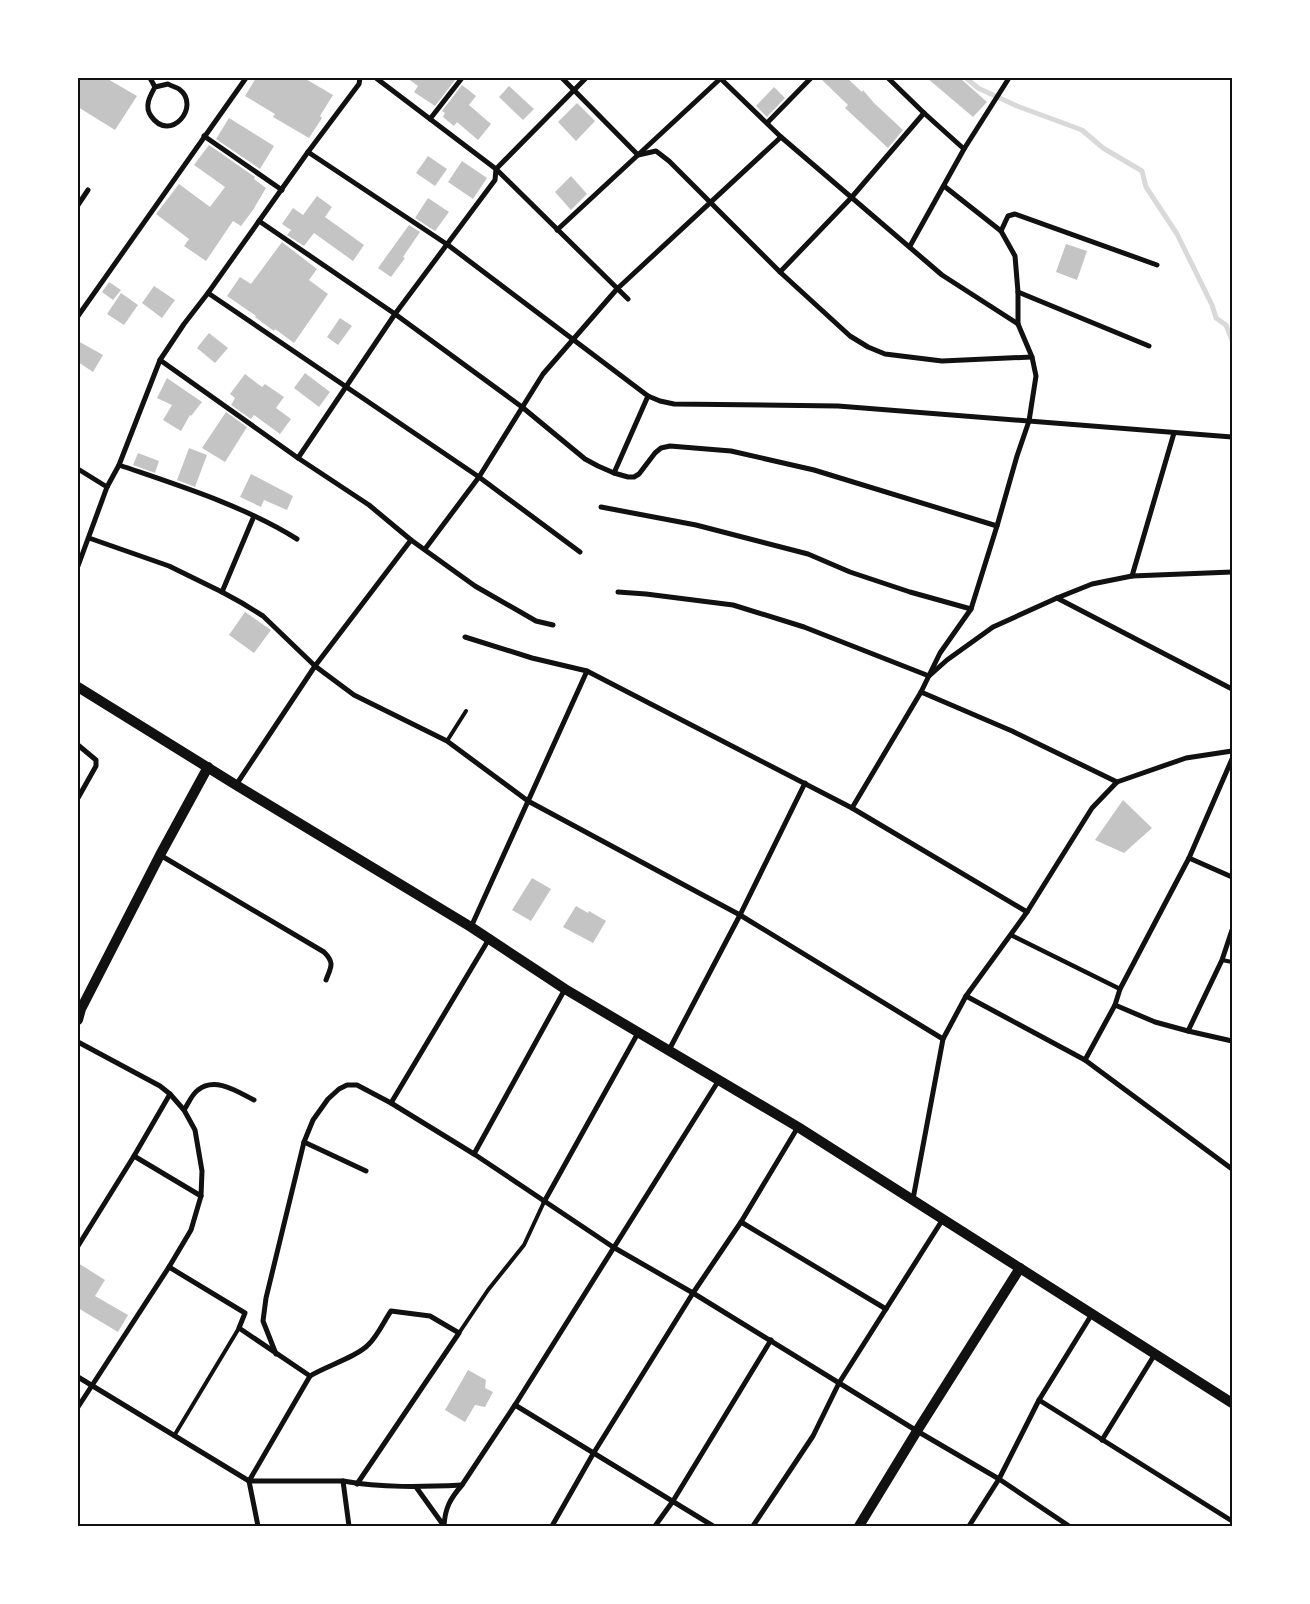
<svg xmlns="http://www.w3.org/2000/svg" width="1310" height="1604" font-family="'Asap Condensed',sans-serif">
<rect width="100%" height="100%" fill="#fff"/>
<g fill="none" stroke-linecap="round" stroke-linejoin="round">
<!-- stream -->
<path stroke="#d9d9d9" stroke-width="5" d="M966 78 978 88 1017 106 1082 130 1103 148 1142 171 1146 187 1177 234 1212 305 1216 318 1226 325 1232 340"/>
</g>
<!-- building -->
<g fill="#c4c4c4">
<path d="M78 78H106L137 96 115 130 78 107Z"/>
<path d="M256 78H304L333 95 320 116 322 118 309 138 273 117 275 114 245 96Z"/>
<path d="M407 78H452L455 80 435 106 414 92 418 86Z"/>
<path d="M820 78H847L862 92 863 90 874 103 903 130 888 148 845 108 848 105Z"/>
<path d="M927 78H960L987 102 973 117Z"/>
<path d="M462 85 476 96 469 105 491 124 478 140 457 122 454 126 443 117 445 113 442 111Z"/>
<path d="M509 86 534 109 523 120 499 97Z"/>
<path d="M774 87 785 98 767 117 756 106Z"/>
<path d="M577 103 595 121 576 141 558 122Z"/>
<path d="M229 118 274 146 260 169 216 139Z"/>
<path d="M209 145 255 177 254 179 266 188 253 210 241 226 233 221 206 261 184 246 189 239 156 214 179 184 210 207 225 187 194 165Z"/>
<path d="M428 156 447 169 435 186 416 173Z"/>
<path d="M462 161 487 178 473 199 448 182Z"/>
<path d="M571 176 587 194 571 210 555 192Z"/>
<path d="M317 196 332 207 325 217 364 245 353 261 314 233 304 246 287 235 291 230 282 224 293 208 303 215Z"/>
<path d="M428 198 449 212 435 231 415 218Z"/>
<path d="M409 225 420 232 403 257 405 258 391 277 378 268Z"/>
<path d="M282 242 317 269 309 280 328 294 294 343 275 329 274 331 255 317 256 316 227 296 240 277 251 284Z"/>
<path d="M1066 244 1087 251 1077 280 1056 272Z"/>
<path d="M109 282 121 290 113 300 102 292Z"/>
<path d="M154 286 175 300 162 318 142 303Z"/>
<path d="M121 293 138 305 124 325 107 314Z"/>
<path d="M340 318 352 326 338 345 327 337Z"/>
<path d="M209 333 228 348 215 363 197 348Z"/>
<path d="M78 341 103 355 93 372 78 362Z"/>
<path d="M305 373 330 392 319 407 294 388Z"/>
<path d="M245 374 262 387 265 384 284 397 276 408 291 419 280 434 254 415 251 419 231 405 235 398 230 394Z"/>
<path d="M167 378 202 402 191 416 190 415 181 431 163 420 172 405 157 398Z"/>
<path d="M226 412 247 427 225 462 202 448Z"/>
<path d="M189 448 207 455 195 487 177 480Z"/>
<path d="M138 453 159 461 155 473 133 465Z"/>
<path d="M251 474 293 496 287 510 264 500 261 507 240 497Z"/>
<path d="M245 612 271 630 254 653 229 635Z"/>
<path d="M1123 800 1152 828 1124 853 1095 840Z"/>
<path d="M532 878 551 889 531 921 512 910Z"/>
<path d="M576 906 588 913 589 911 606 921 593 943 563 927Z"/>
<path d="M78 1263 105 1280 95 1296 128 1315 118 1332 78 1308Z"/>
<path d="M468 1370 486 1380 485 1388 493 1392 485 1407 475 1405 465 1422 445 1410Z"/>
</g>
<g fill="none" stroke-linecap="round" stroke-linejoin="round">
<!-- service -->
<g stroke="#111" stroke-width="4">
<path d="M447 741 466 711"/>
<path d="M1222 960 1232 962"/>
<path d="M459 1333 488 1290 524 1245 544 1202"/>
<path d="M174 1436 239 1328"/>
</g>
<!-- pedestrian -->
<path stroke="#111" stroke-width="4.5" d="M1011 935 1120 989"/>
<!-- minor -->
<g stroke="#111" stroke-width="5">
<path d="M150 78 155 87"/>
<path d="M376 78 496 169 628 299"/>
<path d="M562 78 638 155 656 151 669 161 780 272 850 336 868 347 885 354 942 361 1032 357"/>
<path d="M720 78 781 137 942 275 1018 324 1032 357 1036 376 1029 421 1017 456 997 526 971 609 940 653 921 692 852 808"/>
<path d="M888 78 924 113 964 149"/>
<path d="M168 84C171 86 176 87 179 89 202 106 170 144 151 116 144 106 150 96 155 87Z"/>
<path d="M430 119 462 78"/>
<path d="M767 123 811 78"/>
<path d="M204 136 282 190"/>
<path d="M308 152 448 245 648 396 660 401 674 404 838 406 1232 437"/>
<path d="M944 186 1001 231 1015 256 1018 292V324"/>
<path d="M78 205 88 190"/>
<path d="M259 221 395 314 522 407 585 459 598 466 614 473 628 477H634L639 474 655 453 661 448 670 446 731 451 814 470 997 526"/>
<path d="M557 230 721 78"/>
<path d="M1001 231 1008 216 1015 214 1157 265"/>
<path d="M910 246 964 149 1009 78"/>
<path d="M780 272 851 198 924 113"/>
<path d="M1018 292 1149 346"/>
<path d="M208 293 479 477 580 552"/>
<path d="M78 316 246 78"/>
<path d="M160 360 298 458 369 505 411 540 475 586 536 621 553 625"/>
<path d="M298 458 395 314 495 180 496 169 586 78"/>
<path d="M119 465C180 486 242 505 297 539"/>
<path d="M78 469 107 487"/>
<path d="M614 473 648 396"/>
<path d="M601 507 696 525 808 554 850 572 910 592 971 609"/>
<path d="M89 538 169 566 222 592 242 603 263 616 315 666 354 695 447 741 528 801 740 915 943 1039"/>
<path d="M425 549 479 477 543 374 617 289 781 137"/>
<path d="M78 566 107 487 119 465 160 360 184 324 208 293 308 152 359 84 360 78"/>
<path d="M1132 576 1174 433"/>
<path d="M222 592 254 516"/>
<path d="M618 592 646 594 733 605 804 627 929 676 947 660 993 627 1057 598 1092 584 1132 576 1232 572"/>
<path d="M1057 598 1232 689"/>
<path d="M465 637 532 658 587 671 852 808 1027 912"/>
<path d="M921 692 1012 731 1117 782"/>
<path d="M78 745 96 760V766L78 798"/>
<path d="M236 785 315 666 411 540"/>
<path d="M160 855 324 952C335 963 331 967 326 980"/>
<path d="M1189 858 1232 877"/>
<path d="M471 927 587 671"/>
<path d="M966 996 1085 1060 1232 1169"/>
<path d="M1115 1005 1155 1022 1188 1031 1232 1041"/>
<path d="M1188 1031 1222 960 1232 930"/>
<path d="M78 1042 160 1086 170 1094 184 1110 195 1130 202 1171 201 1196 191 1230 169 1267 78 1407"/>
<path d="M669 1050 740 915 805 783"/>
<path d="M1085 1060 1115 1005 1120 989 1189 858 1232 759"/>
<path d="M391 1103 489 939"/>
<path d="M184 1110C188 1104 192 1094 198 1090 215 1076 238 1092 254 1100"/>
<path d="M304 1142 366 1171"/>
<path d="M474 1154 565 989"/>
<path d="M134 1156 201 1196"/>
<path d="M913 1199 943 1039 966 996 1027 912 1092 808 1117 782 1186 758 1232 751"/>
<path d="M544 1202 638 1033"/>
<path d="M741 1222 886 1309"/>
<path d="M78 1246 134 1156 170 1094"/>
<path d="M169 1267 245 1313 239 1328 310 1376"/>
<path d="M276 1354 263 1321 266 1298 304 1142 313 1120 328 1099 339 1089 347 1085H357L391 1103 474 1154 613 1247 693 1293 917 1431 999 1479 1069 1526"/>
<path d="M78 1377 249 1481H343C382 1488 422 1487 462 1485"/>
<path d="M1039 1400 1232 1521"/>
<path d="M515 1405 713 1526"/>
<path d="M1102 1440 1155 1354"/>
<path d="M343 1481 349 1526"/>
<path d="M416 1487 444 1526"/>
<path d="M258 1526 249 1481 310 1376C326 1366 357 1357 369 1344 378 1335 384 1321 391 1311L430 1316 459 1333 357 1484"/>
<path d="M444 1526C445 1508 450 1499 462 1485L515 1405 719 1080"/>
<path d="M552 1526 593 1454 693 1293 741 1222 798 1127"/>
<path d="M655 1526 673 1501 771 1340"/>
<path d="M753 1526 813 1436 839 1383 943 1219"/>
<path d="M969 1526 999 1479 1039 1400 1092 1314"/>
</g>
<!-- secondary -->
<g stroke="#111" stroke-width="10">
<path d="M78 687 236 785 471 927 565 989 798 1127 1232 1403"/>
<path d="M78 1020 81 1009 160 855 208 767"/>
<path d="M859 1526 917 1431 1020 1268"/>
</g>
</g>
<!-- border -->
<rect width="1310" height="1604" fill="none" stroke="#ffffff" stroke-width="158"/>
<rect x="79" y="79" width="1152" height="1446" fill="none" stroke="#111" stroke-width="2"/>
</svg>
